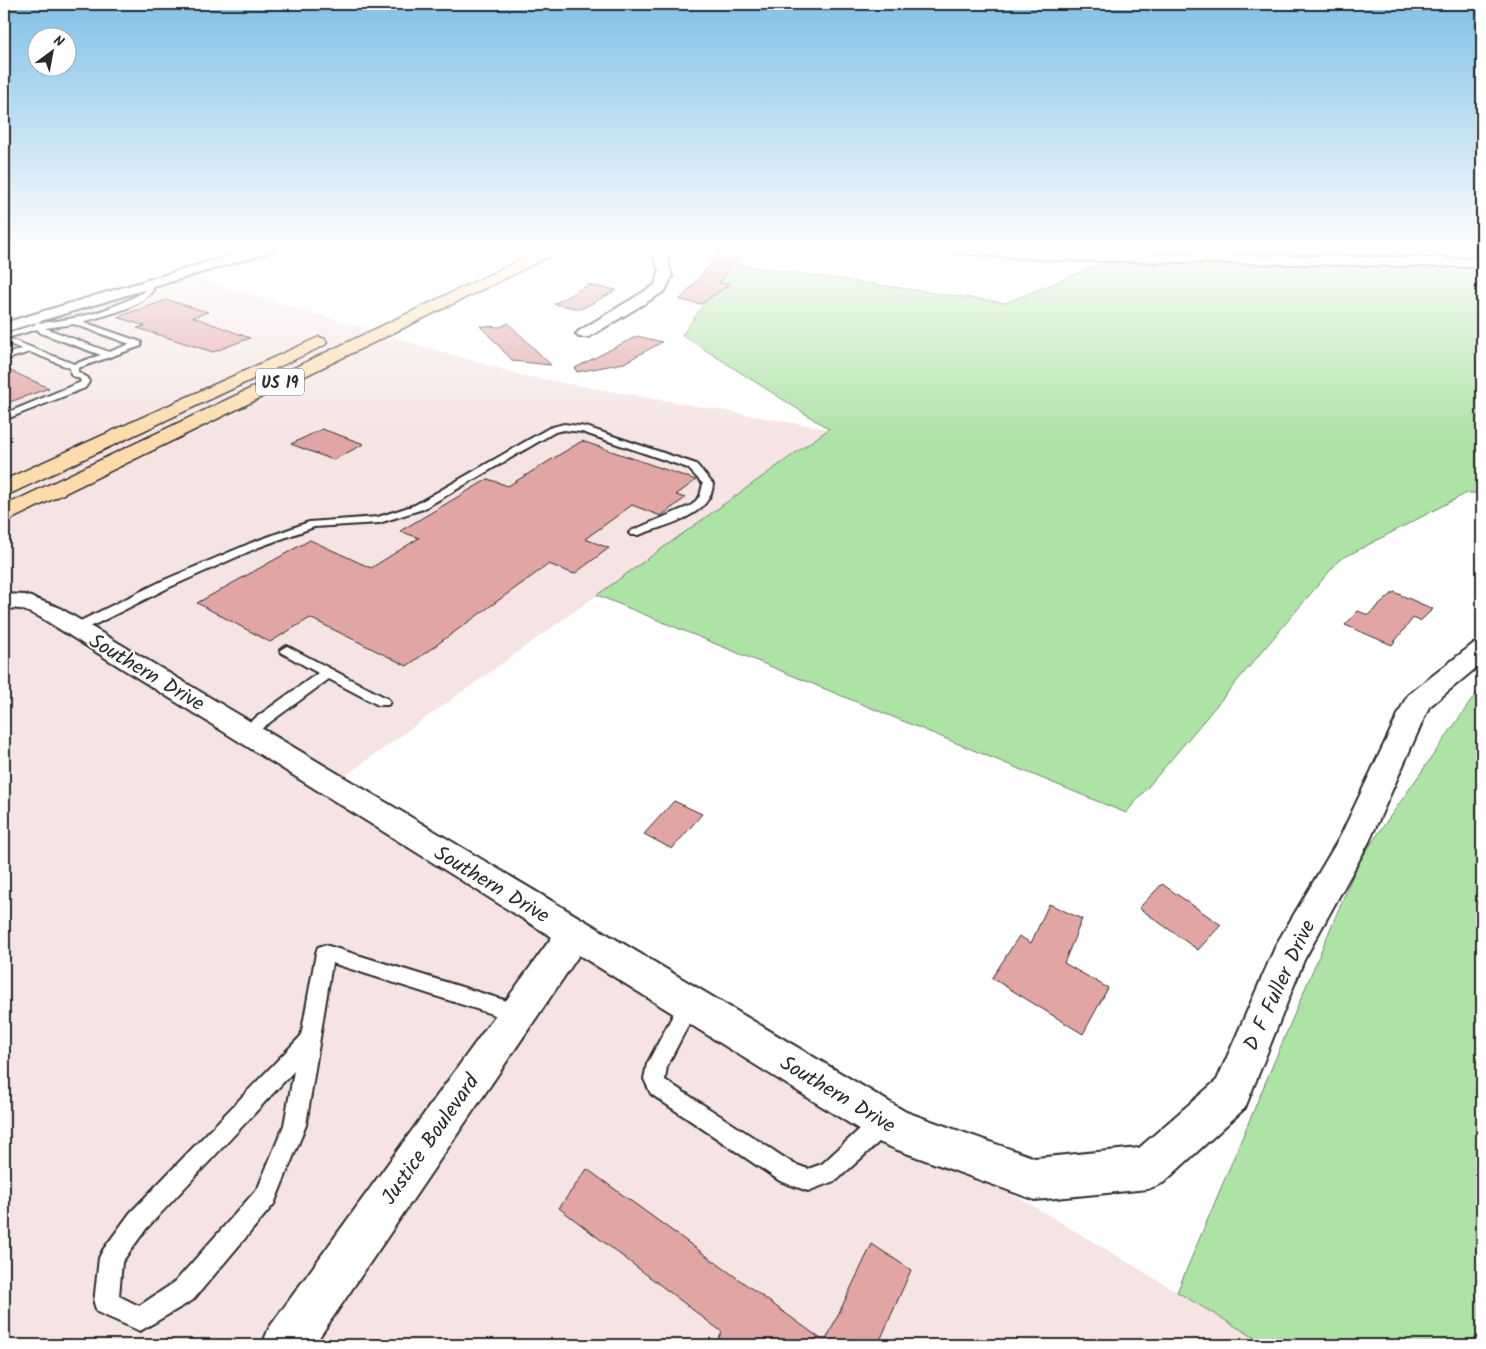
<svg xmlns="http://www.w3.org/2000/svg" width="1486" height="1349" font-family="Kalam,sans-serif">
<rect width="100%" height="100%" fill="#fff"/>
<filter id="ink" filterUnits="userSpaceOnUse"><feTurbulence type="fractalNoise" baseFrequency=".02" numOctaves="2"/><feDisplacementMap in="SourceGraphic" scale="10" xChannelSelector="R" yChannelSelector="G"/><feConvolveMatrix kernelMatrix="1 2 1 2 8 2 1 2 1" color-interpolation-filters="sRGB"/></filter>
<g filter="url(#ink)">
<!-- built -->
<g fill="#f6e4e4">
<path d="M1169 248H1482V267L1173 258Z"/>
<path d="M182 274 524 376 829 429 328 788 1267 1345H4V329Z"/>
</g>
<!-- green -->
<g fill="#aee3a6" stroke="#6c8768">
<path d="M1055 248H1145L1173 258 1482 267V493H1467L1339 560 1126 813 597 595 829 429 682 335 709 297 712 261 1005 303 1116 258Z"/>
<path d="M1482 689V1345H1267L1177 1292 1359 861 1478 691Z"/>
</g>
<!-- building -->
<g fill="#e1a6a4" stroke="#2b2b2b">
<path d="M724 248H746L719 283 730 284 701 304 680 300Z"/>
<path d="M588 285 617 290 581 309 554 304Z"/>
<path d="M167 300 208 312 193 317 250 338 213 352 137 328 145 326 117 317Z"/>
<path d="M508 323 551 365 513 361 480 326 501 327Z"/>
<path d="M637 336 662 342 624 363 577 372 575 368Z"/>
<path d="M4 368 49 388 4 404Z"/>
<path d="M322 429 364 444 333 460 291 444Z"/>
<path d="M582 441 696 480 676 495 685 498 661 516 632 505 585 539 609 548 574 574 549 564 407 666 310 618 270 642 197 603 310 540 371 568 419 538 400 531 488 479 508 486Z"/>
<path d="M1394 592 1433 609 1420 621 1413 618 1392 645 1345 625 1358 611 1368 615Z"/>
<path d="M674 801 702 814 672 849 644 834Z"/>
<path d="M1162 884 1221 925 1198 950 1139 908Z"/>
<path d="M1049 904 1082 919 1064 963 1108 988 1083 1034 992 978 1019 936 1031 943Z"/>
<path d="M587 1169 825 1342 872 1244 911 1270 878 1345H715L722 1332 559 1208Z"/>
</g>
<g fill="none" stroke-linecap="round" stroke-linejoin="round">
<defs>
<g id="service">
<path d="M1136 248H1143L1148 256 1147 257H1143Z"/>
<path d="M140 284C145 283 150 286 153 290 139 309 104 315 83 322L141 342V346L78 368V372L88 378 89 382 85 388 4 420V414L81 382 80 379 71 375 70 368 30 352 4 360V355L22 349 4 342V334L34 325 37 322 41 323C78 319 111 311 143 292L145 291 140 288ZM74 324 130 344 109 352 45 328ZM37 329 41 333 101 355 74 364 7 338Z"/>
<path d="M564 424 586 427 696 464 713 484C711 517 664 525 639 535H631L629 533 631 531 692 505 700 496 703 484 688 468 582 432 564 430 555 432 423 509 379 523 314 527 259 547 170 587 80 632H70L69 629 70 626 162 581 251 543 309 522 378 517 415 505 549 428Z"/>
<path d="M287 646 388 699 390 702 388 705H378L329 679 250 737 245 738 240 737 238 733 240 729 318 673 282 653 280 650Z"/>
<path d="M325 945 517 1004 524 1007 527 1013 524 1019 517 1022 332 963 306 1125 274 1204 193 1300 140 1331 97 1312 94 1303 99 1258 103 1250 130 1213 301 1036 316 953 318 947ZM294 1071 284 1125 258 1188 175 1282 139 1306 119 1296 122 1262 146 1229Z"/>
<path d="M689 995 696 998 699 1004 667 1066 665 1080 794 1164 808 1169 822 1164 875 1115 883 1112 891 1115 894 1123 891 1131 837 1180 808 1191 780 1181 651 1094 644 1079 647 1064 682 998Z"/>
</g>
<g id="minor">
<path d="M255 248H275L273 251 4 332V323Z"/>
<path d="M664 248H678L667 258 672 276 665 291 589 337H579L576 334 579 331 655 285 659 272 654 257Z"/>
<path d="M936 248H997L1051 252 1482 259V267L1051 260 942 252Z"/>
<path d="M4 594 25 595 58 607 906 1112 1035 1158 1139 1148 1217 1080 1277 943 1340 837 1404 702 1408 695 1473 644 1482 642V663L1429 707 1369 842 1304 960 1245 1108 1163 1183 1148 1189 1035 1200 895 1149 881 1143 579 955 314 1345H262L269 1328 552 937 40 617 21 609 4 608Z"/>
</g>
<g id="motorway">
<path d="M545 248H562L561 251 12 519 4 521V506Z"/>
<path d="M319 337 325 339 327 342 325 345 12 493 4 494V480Z"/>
</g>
</defs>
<!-- service casing -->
<use href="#service" stroke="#2b2b2b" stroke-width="4"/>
<!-- minor casing -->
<use href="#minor" stroke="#2b2b2b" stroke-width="4"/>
<!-- motorway casing -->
<use href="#motorway" stroke="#2b2b2b" stroke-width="3"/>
<!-- service -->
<use href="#service" fill="#fff" fill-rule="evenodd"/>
<!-- minor -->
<use href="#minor" fill="#fff" fill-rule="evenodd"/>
<!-- motorway -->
<use href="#motorway" fill="#fcdcac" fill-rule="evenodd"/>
</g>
</g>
<!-- sky -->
<linearGradient id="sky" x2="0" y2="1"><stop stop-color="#81c1e7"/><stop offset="0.57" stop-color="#fff"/><stop offset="1" stop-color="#fff" stop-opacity="0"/></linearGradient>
<rect width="1486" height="437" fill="url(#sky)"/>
<g text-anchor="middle" stroke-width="4" stroke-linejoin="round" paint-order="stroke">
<!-- shield labels -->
<rect fill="#fff" stroke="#6b6b6b" stroke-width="1" x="256" y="368.5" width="48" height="27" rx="4"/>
<g font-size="16" font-weight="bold" fill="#2b2b2b">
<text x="280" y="388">US 19</text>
</g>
<!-- near-street labels -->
<g font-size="21" fill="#2b2b2b" stroke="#fff">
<text transform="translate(147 672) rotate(31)" y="7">Southern Drive</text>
<text transform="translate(492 884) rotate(31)" y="7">Southern Drive</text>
<text transform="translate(1279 985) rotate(-65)" y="7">D F Fuller Drive</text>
<text transform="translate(838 1094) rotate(31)" y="7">Southern Drive</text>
<text transform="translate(430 1139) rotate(-55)" y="7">Justice Boulevard</text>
</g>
</g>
<!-- margin -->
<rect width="1486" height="1349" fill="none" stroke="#fff" stroke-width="20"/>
<rect x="10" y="10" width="1466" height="1329" fill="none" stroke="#2b2b2b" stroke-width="2" filter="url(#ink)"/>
<!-- north arrow -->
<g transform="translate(52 52) rotate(32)"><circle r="24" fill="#ffffff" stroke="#aaaaaa"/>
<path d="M0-4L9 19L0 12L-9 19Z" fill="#2b2b2b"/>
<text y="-8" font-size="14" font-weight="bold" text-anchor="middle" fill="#2b2b2b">N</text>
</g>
</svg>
